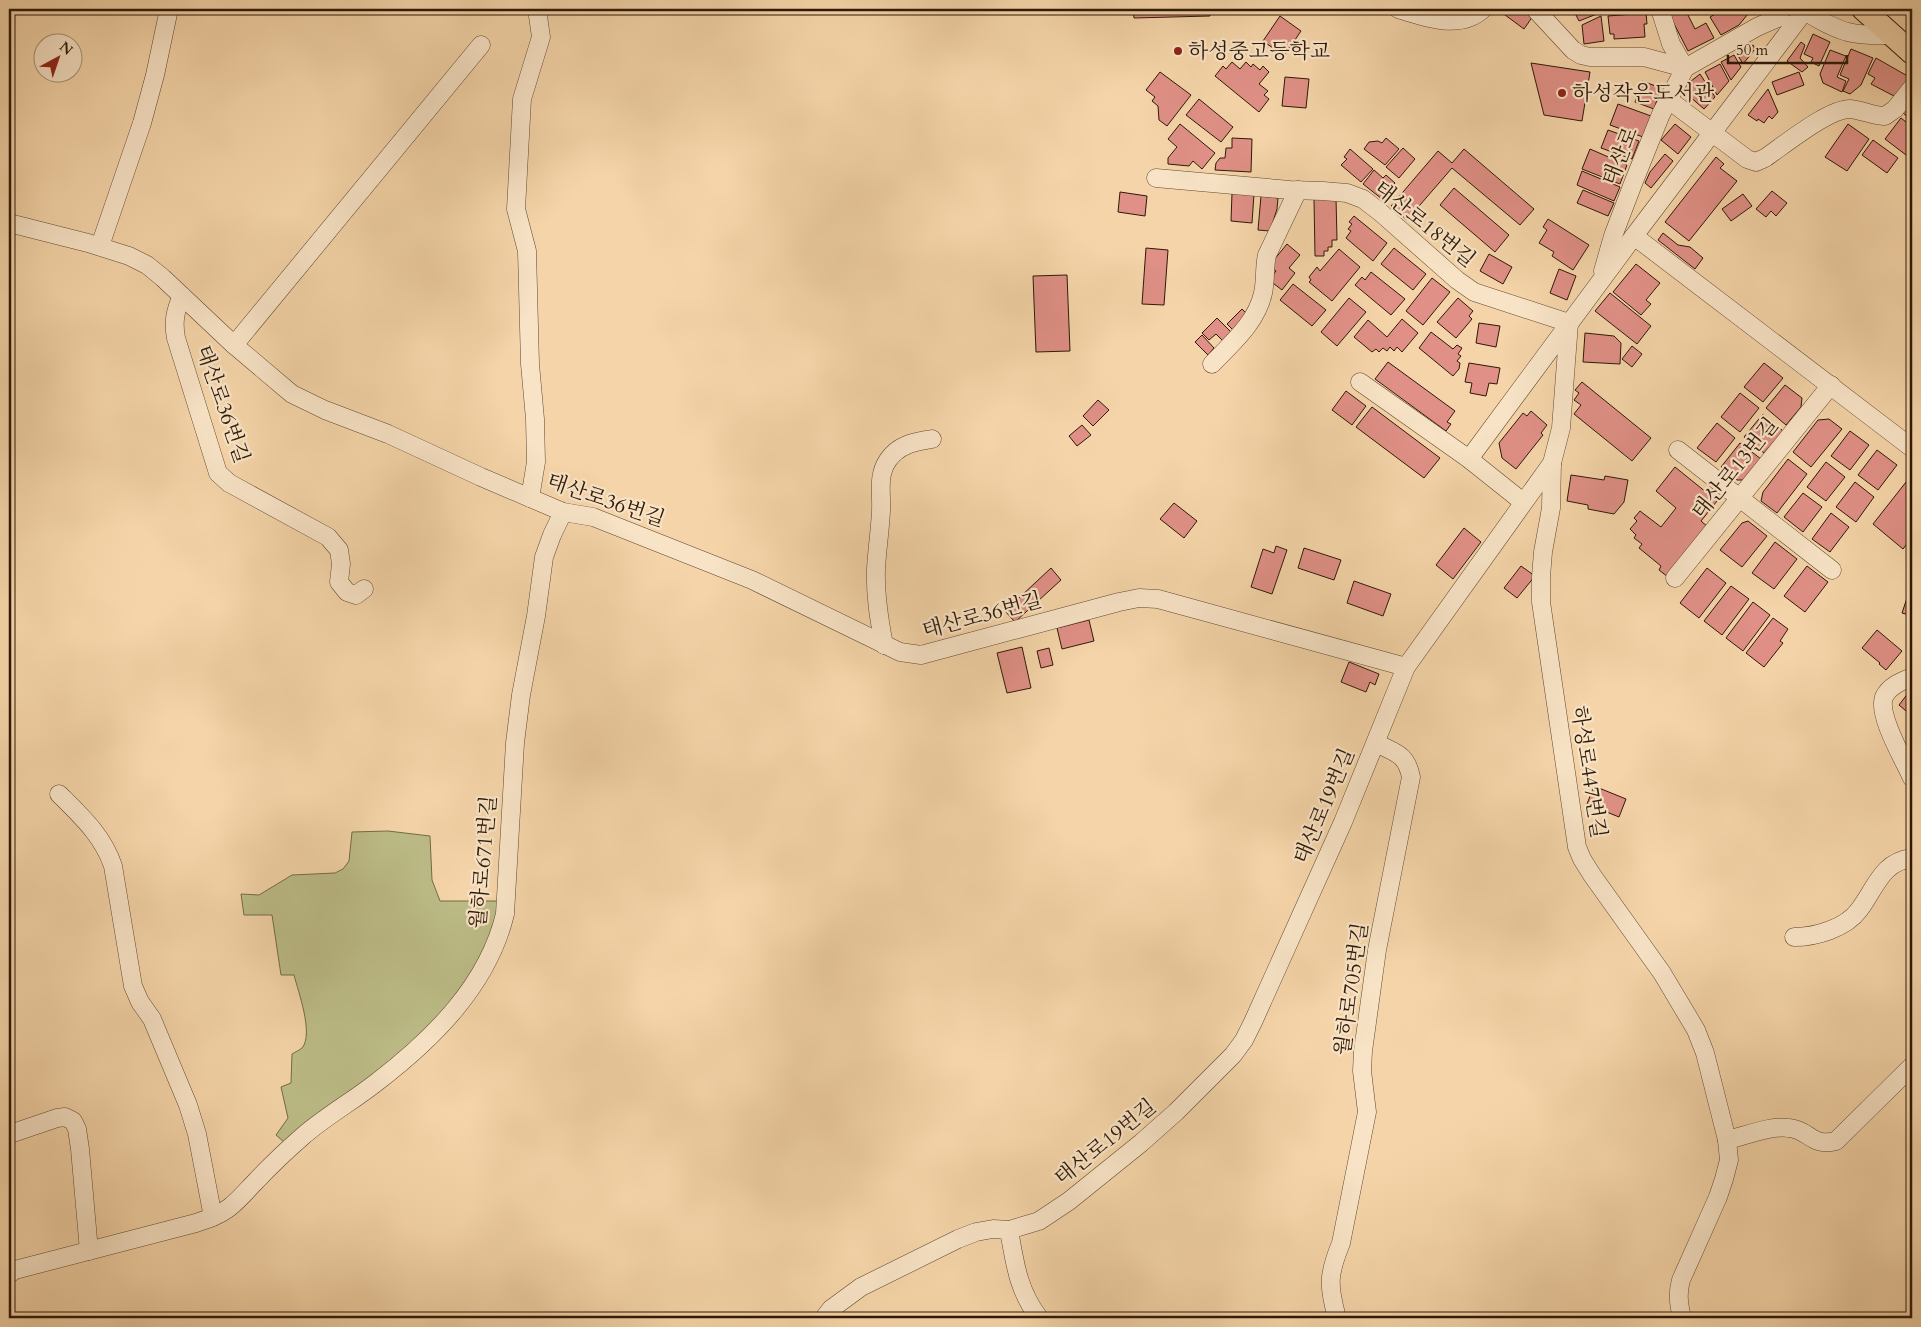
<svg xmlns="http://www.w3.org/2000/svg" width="1921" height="1327" font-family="Cardo,'Noto Serif KR',serif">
<rect width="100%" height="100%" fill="#f4d4a8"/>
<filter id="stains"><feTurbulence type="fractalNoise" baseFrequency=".004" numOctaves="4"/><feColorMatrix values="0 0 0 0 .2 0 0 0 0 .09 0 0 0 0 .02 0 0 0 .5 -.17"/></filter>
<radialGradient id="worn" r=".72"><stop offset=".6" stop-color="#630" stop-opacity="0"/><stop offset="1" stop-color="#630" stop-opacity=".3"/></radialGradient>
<!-- green -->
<path fill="#bcbc87" stroke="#746a48" d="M388 831 430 836 432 880 440 901H499L496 928 468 981 446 1007 406 1049 285 1143 276 1135 288 1118 281 1087 291 1083 292 1054C295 1052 300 1050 302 1048 314 1034 298 991 294 975H281L272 915H244L241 894 259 895 292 875 335 873 343 869 349 861 352 832Z"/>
<!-- building -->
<g fill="#e09086" stroke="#2d1908">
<path d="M1133 9H1210V16L1134 18Z"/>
<path d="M1497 9H1524L1533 16 1524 29Z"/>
<path d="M1573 9H1601L1602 12 1579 21Z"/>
<path d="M1668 9H1685L1695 29 1706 23 1714 38 1688 51 1669 14Z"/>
<path d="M1718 9H1752L1739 25 1721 35 1710 17 1720 11Z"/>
<path d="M1646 13 1647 24H1644L1645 37 1614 39V34H1610L1608 16Z"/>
<path d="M1280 16 1301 31 1284 56 1263 41Z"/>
<path d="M1601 16 1604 41 1584 44 1582 25Z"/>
<path d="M1813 34 1830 42 1819 66 1811 62 1813 58 1804 54Z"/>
<path d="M1801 42 1805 45 1800 58 1808 67 1802 72 1787 61Z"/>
<path d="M1753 45 1755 49 1743 64 1737 54Z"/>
<path d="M1851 49 1873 58 1861 85 1850 94 1843 91 1849 79 1840 75Z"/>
<path d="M1830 50 1846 56 1837 77 1846 81 1842 92 1823 83 1820 74Z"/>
<path d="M1734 55 1741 67 1731 80 1721 62Z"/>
<path d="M1876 58 1911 78 1902 94 1896 96 1892 95 1871 84 1875 78 1868 74Z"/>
<path d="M1232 62 1240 69 1246 62 1251 67 1253 64 1260 70 1263 66 1269 72 1259 84 1268 91 1264 95 1269 99 1259 112 1215 76 1223 66 1226 69Z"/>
<path d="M1531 63 1590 72 1582 121 1544 115Z"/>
<path d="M1720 64 1729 81 1717 95 1705 72Z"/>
<path d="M1160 72 1191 95 1167 126 1159 120 1158 106 1152 101 1155 97 1146 90Z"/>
<path d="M1799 72 1804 85 1777 95 1772 82Z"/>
<path d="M1700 74 1715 97 1704 109 1681 89Z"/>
<path d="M1285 77 1309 79 1306 108 1282 106Z"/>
<path d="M1642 81 1661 88 1654 109 1635 102Z"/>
<path d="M1768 89 1778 112 1772 119 1769 116 1764 123 1758 119 1757 121 1748 115Z"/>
<path d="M1199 99 1233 127 1221 142 1186 115Z"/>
<path d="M1912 99V121L1902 112Z"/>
<path d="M1618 104 1651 116 1643 137 1610 125Z"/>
<path d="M1901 118 1911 126 1908 130 1912 134V155L1910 158 1885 139Z"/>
<path d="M1180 124 1215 153 1202 169 1193 161 1189 166 1168 164V158L1177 147 1168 139Z"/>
<path d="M1675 124 1691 137 1678 154 1661 140Z"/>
<path d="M1848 124 1869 139 1847 171 1825 157Z"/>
<path d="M1608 130 1639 141 1632 159 1601 148Z"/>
<path d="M1232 138 1252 139 1251 172 1215 170 1216 163 1220 158H1225L1226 148H1232Z"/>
<path d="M1386 138 1399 149 1385 165 1364 149 1369 142 1378 141 1382 143Z"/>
<path d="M1873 140 1898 158 1887 173 1862 155Z"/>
<path d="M1403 148 1415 159 1399 178 1386 167Z"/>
<path d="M1350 149 1373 169 1361 182 1341 165 1347 159 1344 157Z"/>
<path d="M1464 149 1534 209 1520 225 1452 168 1407 220 1391 206 1438 151 1452 163Z"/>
<path d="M1590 149 1627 165 1620 184 1582 169Z"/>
<path d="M1665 154 1673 161 1651 188 1645 183 1650 172Z"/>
<path d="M1716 157 1724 164 1720 168 1737 181 1689 241 1665 222Z"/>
<path d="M1374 170 1383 178 1386 175 1395 183 1382 199 1363 184Z"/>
<path d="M1582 171 1620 187 1614 201 1577 185Z"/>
<path d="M1454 188 1509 235 1495 252 1440 205Z"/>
<path d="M1583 190 1614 203 1608 216 1577 203Z"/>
<path d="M1772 191 1787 203 1776 216 1771 211 1766 217 1756 209Z"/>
<path d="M1120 192 1147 196 1145 216 1118 212Z"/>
<path d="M1232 193 1254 194 1252 223 1231 221Z"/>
<path d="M1743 194 1752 206 1731 221 1722 209Z"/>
<path d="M1261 196 1278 198 1277 209 1270 231 1258 230Z"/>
<path d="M1336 198 1337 240H1332V247H1328V251H1324V256H1315L1314 199Z"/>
<path d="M1354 216 1387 243 1373 261 1346 238 1351 231 1348 229 1352 224 1349 222Z"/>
<path d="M1548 219 1589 245 1573 270 1552 256 1554 252 1539 243 1547 230 1543 227Z"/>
<path d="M1663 233 1678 245 1690 247 1703 258 1695 269 1658 240Z"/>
<path d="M1287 244 1300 255 1289 268 1295 273 1282 290 1269 280 1276 271 1269 266Z"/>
<path d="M1146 248 1168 250 1164 305 1142 304Z"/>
<path d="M1394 248 1426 274 1413 290 1381 264Z"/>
<path d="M1339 249 1360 267 1332 301 1309 282 1311 280 1309 277 1317 267 1320 271Z"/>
<path d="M1489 254 1512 267 1503 284 1480 271Z"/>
<path d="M1636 264 1660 283 1646 300 1651 304 1641 315 1613 292Z"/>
<path d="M1559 269 1576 276 1567 300 1550 293Z"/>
<path d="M1371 272 1405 299 1391 315 1355 285 1362 277 1365 280Z"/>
<path d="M1067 275 1070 351 1036 352 1033 276Z"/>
<path d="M1432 278 1450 292 1423 325 1406 311Z"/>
<path d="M1293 284 1326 310 1312 326 1280 300Z"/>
<path d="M1610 293 1651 326 1637 344 1595 311Z"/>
<path d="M1349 298 1366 312 1337 346 1321 332Z"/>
<path d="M1458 298 1473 311 1469 316 1472 319 1456 338 1437 322Z"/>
<path d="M1242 309 1250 317 1235 332 1227 324Z"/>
<path d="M1217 318 1233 334 1224 342 1216 334 1209 340 1202 333Z"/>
<path d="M1402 319 1418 333 1402 352 1397 347 1394 351 1390 347 1387 351 1383 348 1379 352 1376 349 1372 352 1354 337 1368 320 1387 337Z"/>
<path d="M1479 323 1500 326 1496 347 1476 343Z"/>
<path d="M1431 332 1453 349 1457 345 1462 348 1458 354 1461 356 1457 361 1460 363 1459 369 1453 376 1419 348Z"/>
<path d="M1585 333 1614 336 1621 343 1620 364 1583 362Z"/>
<path d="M1202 335 1214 348 1208 355 1195 342Z"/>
<path d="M1632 346 1642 354 1632 367 1622 359Z"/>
<path d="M1388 362 1455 411 1447 422 1451 424 1446 431 1375 379Z"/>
<path d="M1469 363 1500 368 1497 384 1489 383 1486 396 1470 393 1472 383 1465 382Z"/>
<path d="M1764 363 1783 378 1763 402 1744 387Z"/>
<path d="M1582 382 1651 438 1632 461 1574 414 1581 405 1574 400 1579 393 1575 390Z"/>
<path d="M1785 385 1802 398 1801 407 1786 425 1766 408Z"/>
<path d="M1346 391 1366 406 1352 425 1332 410Z"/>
<path d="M1740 393 1759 408 1740 432 1721 417Z"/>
<path d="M1098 400 1109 410 1093 426 1083 416Z"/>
<path d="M1372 407 1440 458 1424 478 1356 427Z"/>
<path d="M1531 411 1547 425 1541 433 1543 435 1516 469 1502 458 1499 443 1523 413 1527 416Z"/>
<path d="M1763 414 1783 431 1764 453 1744 437Z"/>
<path d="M1829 419 1842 429 1811 467 1793 452 1818 420Z"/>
<path d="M1717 423 1735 438 1716 462 1697 448Z"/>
<path d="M1082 425 1091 435 1077 446 1069 436Z"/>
<path d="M1850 431 1869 445 1850 470 1831 456Z"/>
<path d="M1740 443 1761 459 1744 480H1737L1721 467Z"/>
<path d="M1877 450 1897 465 1878 490 1858 475Z"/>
<path d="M1788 459 1807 474 1777 513 1761 501 1763 492Z"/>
<path d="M1826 462 1845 477 1826 501 1807 487Z"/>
<path d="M1675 467 1717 501 1701 521 1708 527 1668 577 1659 570 1661 566 1639 548 1642 544 1634 538 1636 535 1630 529 1637 521 1634 518 1640 511 1661 527 1676 508 1656 491Z"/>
<path d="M1571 475 1604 480 1605 476 1628 480 1624 502 1614 514 1588 509V505L1567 501Z"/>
<path d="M1910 477 1912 478V537L1903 549 1873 524Z"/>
<path d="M1855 482 1874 497 1856 522 1836 507Z"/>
<path d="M1803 493 1822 507 1803 532 1784 517Z"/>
<path d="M1174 503 1197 521 1184 538 1160 519Z"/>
<path d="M1831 513 1849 527 1830 552 1812 539Z"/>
<path d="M1748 521 1767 536 1742 567 1720 550 1742 523Z"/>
<path d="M1464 528 1481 542 1453 579 1436 565Z"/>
<path d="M1775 542 1797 559 1774 589 1752 573Z"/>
<path d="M1276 546 1287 550 1272 594 1251 587 1263 549 1274 553Z"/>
<path d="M1304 548 1341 560 1334 580 1298 568Z"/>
<path d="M1521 566 1535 576 1517 598 1504 588Z"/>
<path d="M1807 566 1828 582 1805 612 1784 596Z"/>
<path d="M1051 568 1061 580 1015 622 1005 611Z"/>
<path d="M1707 568 1726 583 1699 618 1680 603Z"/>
<path d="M1354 581 1391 594 1383 616 1347 603Z"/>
<path d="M1731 586 1749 599 1722 635 1704 621Z"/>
<path d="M1908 595 1912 596V607L1909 615 1902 613Z"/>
<path d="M1753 602 1770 615 1743 651 1726 638Z"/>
<path d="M1773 618 1788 629 1780 641 1783 643 1764 667 1746 653Z"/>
<path d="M1089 620 1094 641 1062 649 1057 628Z"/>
<path d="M1877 630 1902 651 1886 670 1879 664 1880 663 1862 648Z"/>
<path d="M1022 647 1031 688 1007 693 997 653Z"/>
<path d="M1049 648 1053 665 1041 668 1037 651Z"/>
<path d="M1349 662 1379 674 1375 685 1370 682 1366 692 1341 682Z"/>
<path d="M1912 688V716L1899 705Z"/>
<path d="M1594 786 1626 799 1619 817 1587 804Z"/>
</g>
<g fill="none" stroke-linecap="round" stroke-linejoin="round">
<defs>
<g id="minor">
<path d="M1398 9C1423 17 1460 31 1483 9"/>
<path d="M1535 9 1573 50 1581 55 1590 57H1644L1685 68"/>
<path d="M1660 9 1671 44 1685 68"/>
<path d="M1804 11C1818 19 1832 28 1848 32 1862 36 1878 35 1892 35"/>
<path d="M1669 100 1747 159 1756 162 1765 158C1784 145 1828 109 1850 109 1862 110 1873 116 1885 116L1895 109 1912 88"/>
<path d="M9 223 88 243 129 256 147 265 163 278 234 345 292 394 325 410 388 434 481 477 563 512 593 517 752 580 900 652 921 655 1119 602 1139 598 1158 599 1406 667"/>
<path d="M1634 236 1912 448"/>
<path d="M100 246 142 123 155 75 169 9"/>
<path d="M1603 271 1613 236 1634 181 1661 114 1685 68 1757 27 1780 17"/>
<path d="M182 296C175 311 173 322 176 338L218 473 229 483 328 537 339 550 341 564 339 582 347 592 356 595 364 589"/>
<path d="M234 345 481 45"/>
<path d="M1212 364C1232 343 1257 322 1263 293 1266 280 1264 267 1267 255L1298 190"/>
<path d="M1360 382 1469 459 1523 502"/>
<path d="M1678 450 1832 570"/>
<path d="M1469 459 1634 236 1806 9"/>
<path d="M1552 463 1551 508 1543 552 1541 577V602L1577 847 1582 859 1592 875 1662 973 1696 1030 1705 1053 1727 1140 1729 1160 1724 1179 1718 1197 1681 1280C1677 1294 1679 1305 1682 1318"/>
<path d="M530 498 536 462 535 419 530 364 527 251 516 209 522 99 541 37 537 9"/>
<path d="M1675 578 1831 385"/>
<path d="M884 645C879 619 875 595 876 569 877 550 880 531 881 511 882 493 877 476 888 460 899 444 915 442 932 439"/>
<path d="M1912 677C1902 681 1889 686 1884 697 1877 715 1904 760 1912 778"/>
<path d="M59 794C81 816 103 836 113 866L133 986 140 1002 152 1019 188 1105 197 1134 213 1217"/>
<path d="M1794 937C1816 937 1846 928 1859 910 1876 888 1881 862 1912 858"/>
<path d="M13 1133 57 1118 65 1117 73 1121 77 1129 80 1149 89 1251"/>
<path d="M1727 1140C1745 1136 1771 1125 1789 1128 1810 1130 1811 1147 1836 1141L1912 1066"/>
<path d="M1009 1230C1015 1264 1018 1290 1039 1318"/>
<path d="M9 1274 15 1270 196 1223C208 1219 220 1215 230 1207 240 1199 248 1189 257 1180 272 1164 287 1150 303 1136 326 1116 353 1101 377 1082 433 1039 488 985 505 914L515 743 521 695 536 616 544 557 552 535 563 512"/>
<path d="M824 1318 831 1309 861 1287 958 1239 976 1232 993 1229 1009 1230 1039 1221 1069 1201 1141 1143 1176 1112 1233 1055 1244 1040 1253 1022 1343 822 1406 667 1552 463 1561 428 1569 323 1474 292 1457 280 1380 212 1363 199 1347 193 1323 191 1290 190 1156 178"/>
<path d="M1337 1318C1328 1285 1328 1275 1341 1243L1367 1112 1362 1071 1363 1051 1377 950 1411 777C1406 753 1395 753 1376 743"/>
</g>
<path id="major" d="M1863 9 1912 53"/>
</defs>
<!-- minor casing -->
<use href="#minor" stroke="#5f4830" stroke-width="19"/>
<!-- major casing -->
<use href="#major" stroke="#2d1908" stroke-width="24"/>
<!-- minor -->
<use href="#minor" stroke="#f8e3c6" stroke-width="18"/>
<!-- major -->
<use href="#major" stroke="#f4d4a8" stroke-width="22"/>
</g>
<!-- markers -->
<g fill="#8f2418" stroke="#f8e3c6" stroke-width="2">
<circle cx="1178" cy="51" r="5"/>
<circle cx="1562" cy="93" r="5"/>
</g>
<g text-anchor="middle" stroke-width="4.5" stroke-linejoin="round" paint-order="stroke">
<!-- poi labels -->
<g font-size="21" fill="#2d1908" stroke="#f8e3c6" text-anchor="start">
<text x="1188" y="58">하성중고등학교</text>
<text x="1572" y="100">하성작은도서관</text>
</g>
<!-- street labels -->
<g font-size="21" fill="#2d1908" stroke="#f8e3c6">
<text transform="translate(1620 156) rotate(-68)" y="7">태산로</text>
<text transform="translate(1425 224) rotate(39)" y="7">태산로18번길</text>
<text transform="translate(223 404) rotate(71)" y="7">태산로36번길</text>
<text transform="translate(1735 468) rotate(-51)" y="7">태산로13번길</text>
<text transform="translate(606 500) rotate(19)" y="7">태산로36번길</text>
<text transform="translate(982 615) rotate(-15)" y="7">태산로36번길</text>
<text transform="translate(1589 772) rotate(81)" y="7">하성로447번길</text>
<text transform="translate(1324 806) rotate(-67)" y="7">태산로19번길</text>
<text transform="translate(483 862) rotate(-85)" y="7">월하로671번길</text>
<text transform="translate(1351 989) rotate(-82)" y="7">월하로705번길</text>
<text transform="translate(1105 1142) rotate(-39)" y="7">태산로19번길</text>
</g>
</g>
<!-- margin -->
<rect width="1921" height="1327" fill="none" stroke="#f4d4a8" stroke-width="30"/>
<rect x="10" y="10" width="1901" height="1307" fill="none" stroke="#2d1908" stroke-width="2.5"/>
<rect x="15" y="15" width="1891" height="1297" fill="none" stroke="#2d1908"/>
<!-- north arrow -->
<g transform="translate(58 58) rotate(40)"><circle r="24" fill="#f8e3c6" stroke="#a7927a"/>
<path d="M0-4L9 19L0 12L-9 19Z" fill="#8f2418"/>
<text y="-8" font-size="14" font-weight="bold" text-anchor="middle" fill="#2d1908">N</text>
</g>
<!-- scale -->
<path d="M1728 55v8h119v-8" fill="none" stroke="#2d1908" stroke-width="2.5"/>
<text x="1736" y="55" font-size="15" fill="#2d1908" stroke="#f8e3c6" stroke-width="4" paint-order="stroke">50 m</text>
<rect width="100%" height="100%" filter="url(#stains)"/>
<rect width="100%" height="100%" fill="url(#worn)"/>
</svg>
